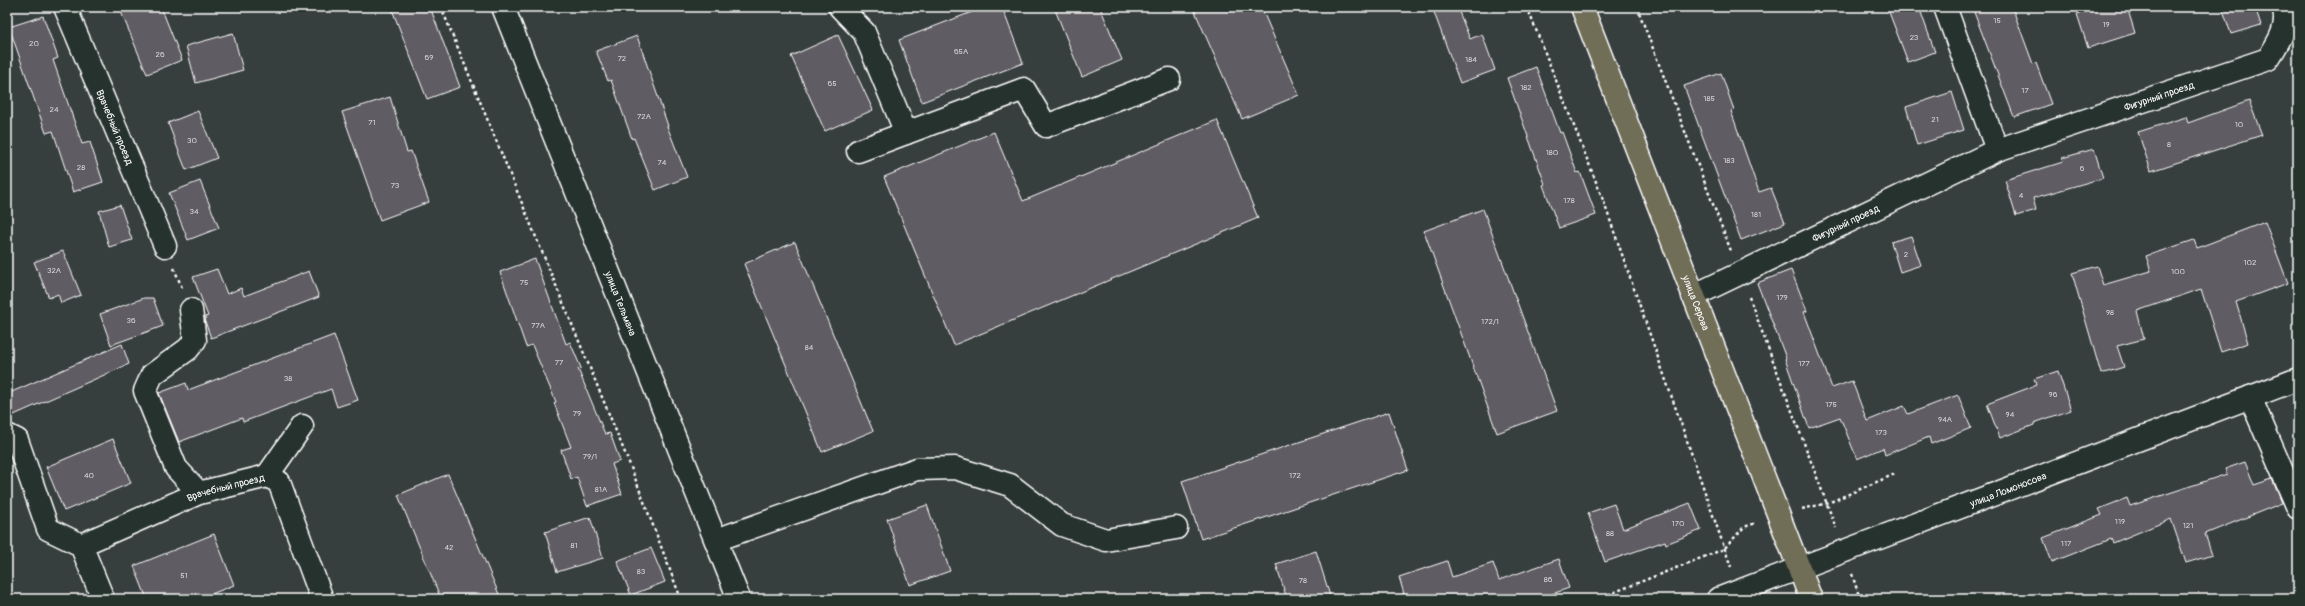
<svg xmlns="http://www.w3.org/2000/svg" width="2305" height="606" font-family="Pangolin,sans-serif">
<rect width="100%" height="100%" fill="#373f3e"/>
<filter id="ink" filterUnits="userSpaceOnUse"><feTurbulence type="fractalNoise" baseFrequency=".025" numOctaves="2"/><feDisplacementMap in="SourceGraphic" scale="8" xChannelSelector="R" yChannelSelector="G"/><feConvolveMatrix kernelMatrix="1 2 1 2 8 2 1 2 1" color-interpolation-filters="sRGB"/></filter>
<g filter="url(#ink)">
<!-- building -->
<g fill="#605b64" stroke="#fff">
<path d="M119 7H161L182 60 147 74Z"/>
<path d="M391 7H430L460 87 427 99Z"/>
<path d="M985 7H1002L1023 63 922 102 899 40Z"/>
<path d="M1054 7H1100L1122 60 1082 77Z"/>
<path d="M1193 7H1261L1299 95 1242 119Z"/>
<path d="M1432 7H1457L1470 39 1482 34 1495 70 1460 83Z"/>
<path d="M1887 7H1919L1935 52 1908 62Z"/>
<path d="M1972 7H2012L2033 64 2036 63 2051 104 2014 117Z"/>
<path d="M2100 7H2127L2135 33 2088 48 2077 14Z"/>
<path d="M2222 7H2255L2261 25 2231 34Z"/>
<path d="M43 16 58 58 53 60 82 144 90 142 103 182 73 192 53 131 46 133 9 27Z"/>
<path d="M233 33 243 70 196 83 186 46Z"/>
<path d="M838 35 873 110 825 131 791 56Z"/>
<path d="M637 36 668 126H667L687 177 655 190 634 138 632 139 611 80 608 81 596 51Z"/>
<path d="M1536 67 1560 133 1562 132 1577 173 1580 172 1596 215 1559 228 1543 185 1545 184 1507 78Z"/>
<path d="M1721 73 1734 110 1731 111 1759 192 1771 188 1785 223 1741 240 1684 86Z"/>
<path d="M1952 92 1964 130 1917 145 1906 107Z"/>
<path d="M390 97 407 152 411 151 429 202 380 220 342 112Z"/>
<path d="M2249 101 2262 135 2151 171 2138 132 2186 117 2188 123Z"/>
<path d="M198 111 217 158 186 170 168 123Z"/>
<path d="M1217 120 1258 218 954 345 884 177 994 132 1023 201Z"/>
<path d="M2094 149 2103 178 2033 198 2036 210 2016 216 2005 180 2063 162 2062 158Z"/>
<path d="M200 181 219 228 188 240 169 193Z"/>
<path d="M120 205 132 240 109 247 99 211Z"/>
<path d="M1483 209 1557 411 1497 433 1424 231Z"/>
<path d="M2265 222 2288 283 2236 302 2248 343 2221 352 2201 289 2137 311 2144 339 2117 346 2124 367 2101 374 2072 273 2097 266 2103 285 2151 271 2146 256 2194 240 2197 248Z"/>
<path d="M1911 236 1921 265 1900 272 1891 242Z"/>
<path d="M795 242 873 431 822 452 744 264Z"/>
<path d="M63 251 81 295 61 303 58 294 49 298 34 262Z"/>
<path d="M535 259 566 344 570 342 581 368 578 369 605 434 610 433 620 461 612 464 622 494 587 506 577 477 571 479 561 450 571 447 554 403 556 402 532 345 526 347 500 272Z"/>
<path d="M217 269 227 294 241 288 244 296 309 271 319 297 211 338 206 324 205 317 208 316 193 277Z"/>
<path d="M1791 270 1807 311 1804 312 1832 388 1852 381 1867 421 1904 406 1908 414 1958 395 1971 428 1931 444 1929 437 1885 455 1883 448 1857 459 1840 417 1809 428 1785 359 1786 358 1757 283Z"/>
<path d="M144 298H153L163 326 111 345 100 314Z"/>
<path d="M334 335 358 400 337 407 331 389 243 422 242 418 179 442 159 393 186 383 188 390Z"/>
<path d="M122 344 129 364 7 418V394Z"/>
<path d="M2058 371 2071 410 2034 423V425L2000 438 1987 404 2036 385 2034 379Z"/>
<path d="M1389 412 1408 470 1201 539 1182 481Z"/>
<path d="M113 439 131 483 64 511 46 467Z"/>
<path d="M2245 462 2254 485 2272 479 2282 503 2205 534 2212 555 2186 563 2171 519 2113 543 2111 539 2052 562 2043 538 2102 515 2099 509 2127 498 2130 506 2227 474 2225 469Z"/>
<path d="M448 474 501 599H441L398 495Z"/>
<path d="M1690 503 1701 530 1666 544 1665 541 1605 562 1588 513 1614 504 1623 529Z"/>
<path d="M927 505 950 571 910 585 887 519Z"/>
<path d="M590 517 603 558 557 572 545 532Z"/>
<path d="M214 534 234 585 199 599H147L134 566Z"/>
<path d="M651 548 665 582 631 595 617 561Z"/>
<path d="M1316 551 1331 599H1287L1276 564Z"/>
<path d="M1559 559 1569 588 1538 599H1400V595L1404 594 1399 577 1447 561 1452 577 1493 563 1499 580Z"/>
</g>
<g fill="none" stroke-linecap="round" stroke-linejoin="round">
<defs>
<g id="minor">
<path id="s1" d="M65 7 165 246"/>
<path id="s2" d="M503 7 739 599"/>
<path d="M840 7 864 32 906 133 1024 89 1046 126 1169 79"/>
<path d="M1945 7 1997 150"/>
<path d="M858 151 906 133"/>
<path id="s3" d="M1693 296 1997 150 2268 59C2278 43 2290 26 2283 7"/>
<path d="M191 310 195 340 188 349 152 375 145 391 176 468 199 493"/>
<path d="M2250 397 2298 508"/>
<path d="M7 435 17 440 48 529 81 545 103 599"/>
<path d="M267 476 302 426"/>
<path d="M716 540 917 469 955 468 1010 485 1062 525 1106 540 1176 528"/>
<path id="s4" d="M81 545 199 493 267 476 279 482 322 599"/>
<path id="s5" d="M1718 599 2298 379"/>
</g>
<g id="major">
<path id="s6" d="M1582 7 1811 599"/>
</g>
</defs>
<!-- minor casing -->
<use href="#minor" stroke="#fff" stroke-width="25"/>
<!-- major casing -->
<use href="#major" stroke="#fff" stroke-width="25"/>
<!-- path -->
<g stroke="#fff" stroke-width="2.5" stroke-dasharray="3 3" stroke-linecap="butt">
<path d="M441 7 630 465 681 599"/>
<path d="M1527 7 1602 197 1731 567"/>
<path d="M1637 7 1731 251"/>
<path d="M174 268 182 288"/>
<path d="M1749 297 1836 528"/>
<path d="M1802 509 1828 503 1895 474"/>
<path d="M1852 574 1860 599"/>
<path d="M1597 599 1724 549 1744 527 1756 523"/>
</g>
<!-- minor -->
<use href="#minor" stroke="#26332d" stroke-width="22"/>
<!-- major -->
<use href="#major" stroke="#716e59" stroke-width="22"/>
</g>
</g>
<g text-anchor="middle" stroke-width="4" stroke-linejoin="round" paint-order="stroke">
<!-- number labels -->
<g font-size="8" fill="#d7d6d8">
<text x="1997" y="23">15</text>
<text x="2106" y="27">19</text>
<text x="1914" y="40">23</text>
<text x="34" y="46">20</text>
<text x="961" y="54">65А</text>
<text x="160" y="57">26</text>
<text x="429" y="60">69</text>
<text x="622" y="61">72</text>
<text x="1471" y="62">184</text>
<text x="832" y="86">65</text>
<text x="1526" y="90">182</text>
<text x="2025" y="93">17</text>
<text x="1709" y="101">185</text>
<text x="54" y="112">24</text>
<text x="644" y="119">72А</text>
<text x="1935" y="122">21</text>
<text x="372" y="125">71</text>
<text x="2239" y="127">10</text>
<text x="192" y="143">30</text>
<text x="2169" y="147">8</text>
<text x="1552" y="155">180</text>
<text x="1729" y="163">183</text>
<text x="662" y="165">74</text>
<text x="81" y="170">28</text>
<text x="2082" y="171">6</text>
<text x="395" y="188">73</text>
<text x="2021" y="198">4</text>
<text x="1569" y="203">178</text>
<text x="194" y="214">34</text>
<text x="1756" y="217">181</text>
<text x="1906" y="257">2</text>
<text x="2250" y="265">102</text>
<text x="54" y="273">32А</text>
<text x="2178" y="274">100</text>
<text x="524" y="285">75</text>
<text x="1782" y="300">179</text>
<text x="2110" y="315">98</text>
<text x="131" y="323">36</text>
<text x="1490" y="324">172/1</text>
<text x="538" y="328">77А</text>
<text x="809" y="350">84</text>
<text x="559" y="365">77</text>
<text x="1804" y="366">177</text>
<text x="288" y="381">38</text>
<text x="2053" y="397">96</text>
<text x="1831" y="407">175</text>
<text x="577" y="416">79</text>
<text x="2010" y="417">94</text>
<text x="1945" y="422">94А</text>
<text x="1881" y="435">173</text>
<text x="590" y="459">79/1</text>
<text x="89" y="478">40</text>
<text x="1295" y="478">172</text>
<text x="601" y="492">81А</text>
<text x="2120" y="524">119</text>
<text x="1678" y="526">170</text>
<text x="2188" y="528">121</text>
<text x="1610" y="536">88</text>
<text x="2066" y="546">117</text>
<text x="574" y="548">81</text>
<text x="449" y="550">42</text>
<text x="641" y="574">83</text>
<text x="184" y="578">51</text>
<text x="1548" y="582">86</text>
<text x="1303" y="583">78</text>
</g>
<!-- street labels -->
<g font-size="10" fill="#fff" stroke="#26332d">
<text dy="4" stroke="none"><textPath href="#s3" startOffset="508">Фигурный проезд</textPath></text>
<text dy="4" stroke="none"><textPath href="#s1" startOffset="130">Врачебный проезд</textPath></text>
<text dy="4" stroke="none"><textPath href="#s3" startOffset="169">Фигурный проезд</textPath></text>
<text dy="4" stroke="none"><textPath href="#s2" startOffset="319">улица Тельмана</textPath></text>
<text dy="4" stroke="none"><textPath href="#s6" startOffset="317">улица Серова</textPath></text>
<text dy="4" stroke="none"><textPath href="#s4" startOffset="156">Врачебный проезд</textPath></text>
<text dy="4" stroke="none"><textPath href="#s5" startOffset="310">улица Ломоносова</textPath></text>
</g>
</g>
<!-- margin -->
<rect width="2305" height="606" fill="none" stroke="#26332d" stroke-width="24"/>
<rect x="12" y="12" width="2281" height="582" fill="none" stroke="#fff" stroke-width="1.5" filter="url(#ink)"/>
</svg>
